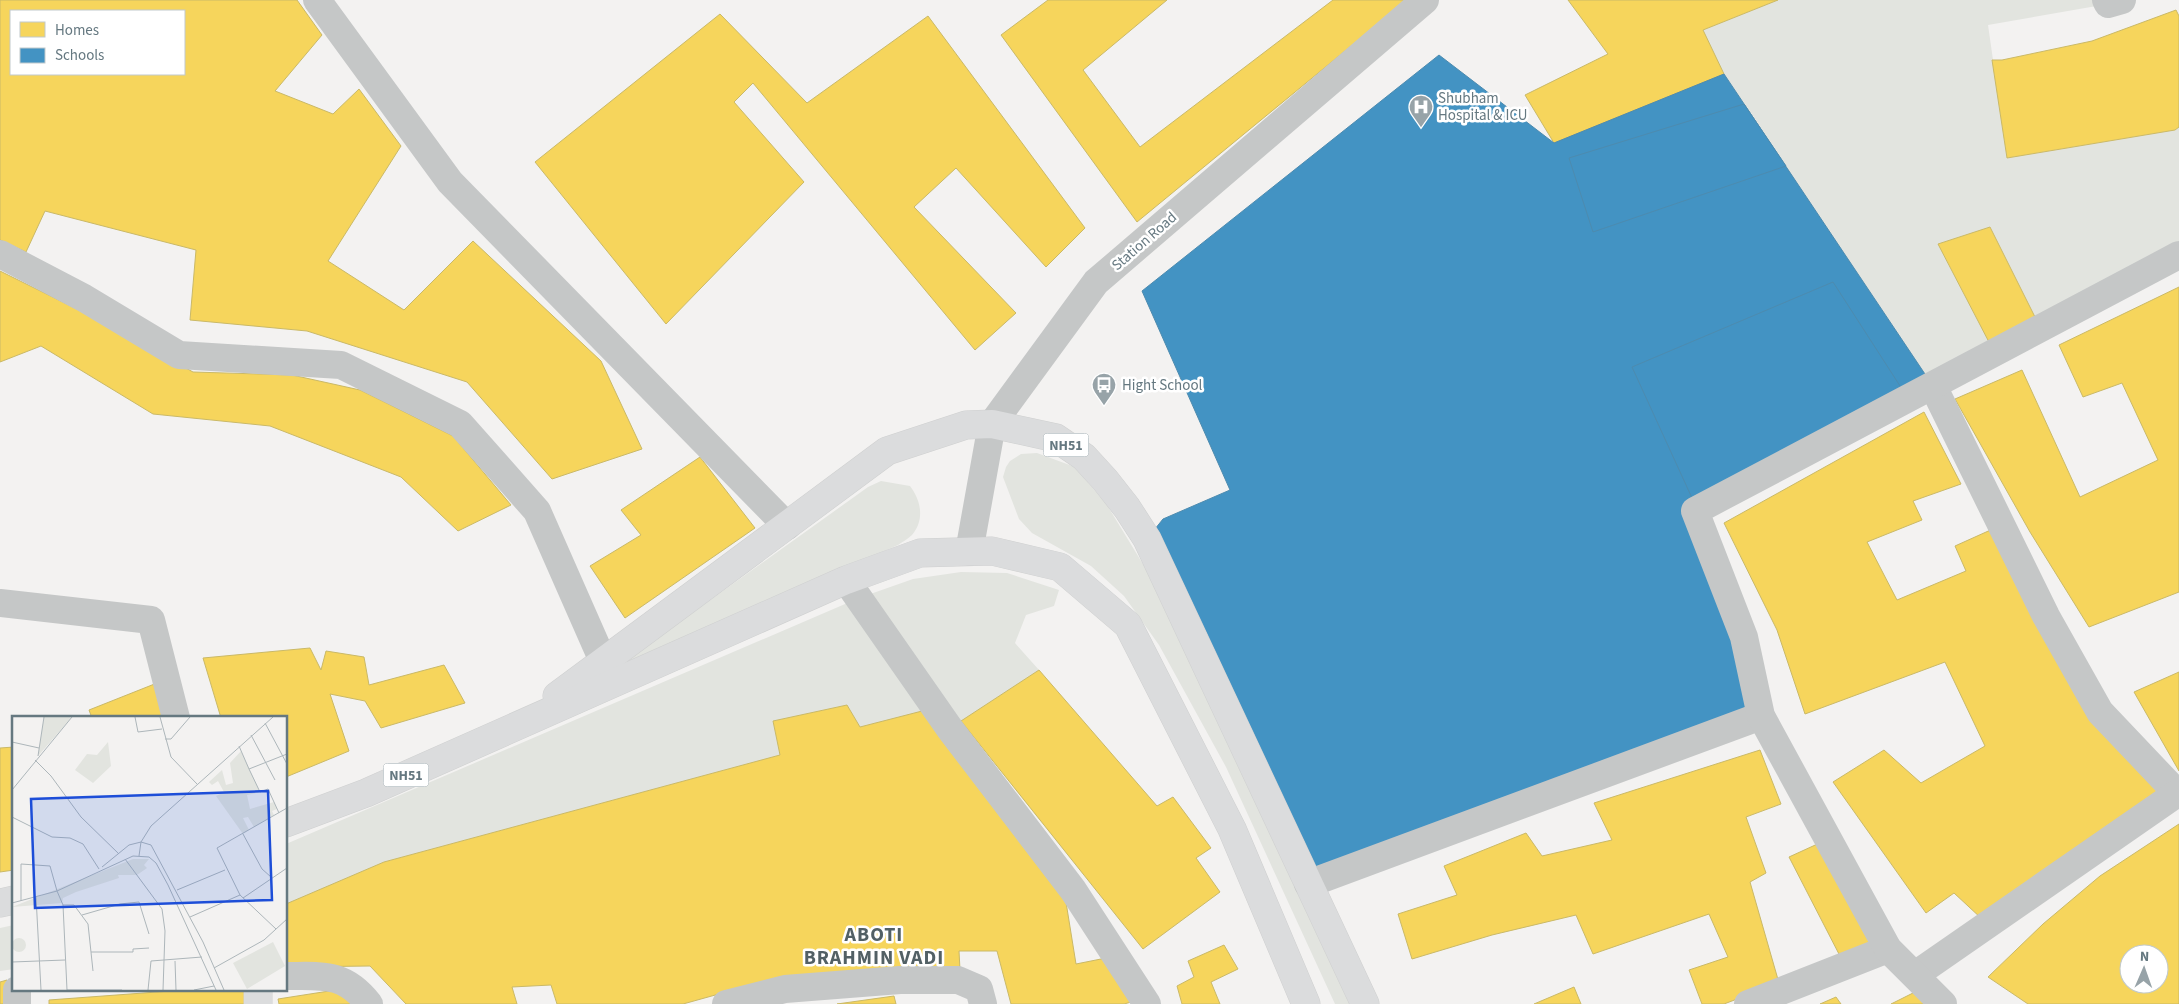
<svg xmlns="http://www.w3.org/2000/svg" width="2179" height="1004" font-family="'Source Sans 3',sans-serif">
<rect width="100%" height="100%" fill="#f3f2f1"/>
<!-- green -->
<g fill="#e2e4df">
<path d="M1778 0H2106L2108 4 1988 25 2007 158 2175 130 2179 127V251L2036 319 1990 227 1938 244 1995 353 1933 386 1724 74 1703 30Z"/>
<path d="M1037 453 1075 467 1107 505 1163 597 1351 1004H1335L1226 767 1159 645 1124 596 1091 566 1032 533 1019 519 1003 477 1006 467 1010 461 1021 454Z"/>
<path d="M881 481 910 486C921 500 925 520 912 535 908 539 902 542 898 545L603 677 868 487Z"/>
<path d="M961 572 1007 573 1059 590 1054 606 1026 615 1015 643 1039 670 950 729 936 708 860 727 847 705 773 721 780 755 384 862 286 904V844L859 598 913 579Z"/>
<path d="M14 925V969L0 971V928Z"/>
</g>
<!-- homes -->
<g fill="#f6d55c" stroke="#cab967" fill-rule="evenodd">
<path d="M0 0H297L322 35 275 91 333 114 359 89 401 146 328 261 404 310 473 241 601 361 642 449 552 479 467 382 307 331 190 320 196 250 45 211 26 252 0 240ZM11 11H184V74H11Z"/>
<path d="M1048 0H1167L1083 70 1140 147 1333 0H1407L1137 222 1001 35Z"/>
<path d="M1568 0H1778L1703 30 1724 74 1554 143 1525 95 1608 54Z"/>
<path d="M2176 10 2179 16V127L2175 130 2007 158 1992 60H2002L2092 41Z"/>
<path d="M720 14 807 103 928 16 1085 228 1046 267 956 168 914 207 1016 313 975 350 753 83 734 102 804 182 666 324 535 162Z"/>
<path d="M1990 227 2036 319 1990 344 1938 244Z"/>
<path d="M0 271 107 324 193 372 292 375 360 390 453 436 511 505 458 531 401 477 270 426 153 414 41 346 0 362Z"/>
<path d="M2179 287V592L2089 627 2030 532 1955 399 2022 370 2080 497 2158 460 2122 383 2083 397 2059 345Z"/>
<path d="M1924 412 1961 484 1913 501 1922 520 1867 542 1897 600 1966 571 1955 546 1995 528 2162 791 1982 919 1954 893 1926 913 1833 782 1884 750 1921 783 1985 746 1945 662 1805 714 1777 630 1724 523Z"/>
<path d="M700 457 755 528 625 618 590 566 641 535 621 510Z"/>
<path d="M310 648 321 670 326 651 364 657 369 685 444 665 465 703 381 728 365 701 330 694 349 751 286 777V718H221L203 658Z"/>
<path d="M1039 670 1157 806 1173 797 1211 848 1196 858 1220 892 1143 949 961 721Z"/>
<path d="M2179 672V771L2134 692Z"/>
<path d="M157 683 166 718H92L89 710Z"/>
<path d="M847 705 860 727 926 710 1065 896 1076 964 1106 958 1135 1001 1124 1004H1011L997 951H959L960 970 780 977 683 1004H557L551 985 512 987 517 1004H406L370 966 286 967V904L384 862 780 755 773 721Z"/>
<path d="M14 747V870L0 872V748Z"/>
<path d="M1760 750 1781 804 1746 817 1766 873 1750 882 1779 983 1724 1004H1702L1689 970 1728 957 1709 914 1593 954 1576 915 1492 935 1412 959 1398 914 1457 895 1444 866 1526 833 1542 856 1612 840 1594 803Z"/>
<path d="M2179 824V1004H2028L1988 977 2043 924 2100 876ZM2129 954H2159V984H2129Z"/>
<path d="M1824 841 1876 941 1840 956 1789 857Z"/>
<path d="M1224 945 1238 969 1211 982 1220 1004H1182L1177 986 1194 977 1188 961Z"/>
<path d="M7 980V1004H0V982Z"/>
<path d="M1574 987 1581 1004H1534Z"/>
<path d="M342 989 359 1004H279L278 999Z"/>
<path d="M184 990H250L251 1004H49V1000Z"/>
<path d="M1915 992 1927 1004H1891Z"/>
<path d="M894 996 896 1004H837Z"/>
<path d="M1836 997 1841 1004H1820Z"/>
</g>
<!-- schools -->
<g fill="#4393c3" stroke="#4d8baf">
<path d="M1439 55 1554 143 1724 74 1933 386 1695 511 1761 716 1308 884 1147 539 1163 519 1230 490 1142 291Z"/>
<path d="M1744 104 1786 166 1593 232 1569 158Z"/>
<path d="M1833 282 1902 389 1692 498 1632 367Z"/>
</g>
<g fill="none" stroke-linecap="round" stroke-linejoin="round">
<defs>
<path id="major" d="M258 990V1004"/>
<g id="highway">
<path d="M557 696 887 451 966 425 992 424 1056 438 1084 457 1105 480 1127 508 1147 539 1365 1004"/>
<path d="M286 823 366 793 846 580 920 553 992 551 1060 567 1128 625 1232 829 1306 1004"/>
<path d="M0 903 14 900"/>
</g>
</defs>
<!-- major casing -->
<use href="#major" stroke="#cfcfcf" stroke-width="29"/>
<!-- highway casing -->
<use href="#highway" stroke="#cfd0d0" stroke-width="29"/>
<!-- minor -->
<g stroke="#c5c7c7" stroke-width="28">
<path d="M317 0 450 182 787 526"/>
<path d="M2106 0 2108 4 2122 0"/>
<path d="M0 254 84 298 179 355 341 365 460 424 537 511 603 661"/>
<path d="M1933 386 2046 616 2100 712 2177 793"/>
<path d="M969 552 992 424 1096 282 1425 0"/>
<path d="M846 580 950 729 1073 890 1147 1004"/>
<path d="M0 603 151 620 176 718"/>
<path d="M1308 884 1761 716"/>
<path d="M1915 975 2179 792"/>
<path d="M286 976C323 976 344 972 369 1004"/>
<path d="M17 990V1004"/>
<path d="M726 1004 785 989 900 980H958L979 989 983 1004"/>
<path d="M1748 1004 1888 949"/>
<path d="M1943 1004 1888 949 1761 716 1744 637 1695 511 2179 255"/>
</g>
<!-- major -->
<use href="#major" stroke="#dbdcdd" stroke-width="28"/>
<!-- highway -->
<use href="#highway" stroke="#dbdcdd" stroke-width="28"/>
</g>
<!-- icons -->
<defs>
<symbol id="hospital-pin" viewBox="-11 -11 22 30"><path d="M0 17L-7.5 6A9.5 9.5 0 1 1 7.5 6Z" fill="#97a3a8" stroke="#fff"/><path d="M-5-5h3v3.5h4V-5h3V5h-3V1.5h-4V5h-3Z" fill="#fff"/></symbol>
<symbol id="bus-pin" viewBox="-11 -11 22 30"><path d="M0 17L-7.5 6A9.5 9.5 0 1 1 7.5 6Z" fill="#97a3a8" stroke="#fff"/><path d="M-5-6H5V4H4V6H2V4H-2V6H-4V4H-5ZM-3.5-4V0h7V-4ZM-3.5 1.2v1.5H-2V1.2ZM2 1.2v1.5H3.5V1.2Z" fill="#fff"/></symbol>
</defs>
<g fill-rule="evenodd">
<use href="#hospital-pin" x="1407" y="93" width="28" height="38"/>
<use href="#bus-pin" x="1090" y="371" width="28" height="38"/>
</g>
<g text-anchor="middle" stroke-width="5" stroke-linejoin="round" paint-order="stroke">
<!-- shield labels -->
<g fill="#fff" stroke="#93a0a6" stroke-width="1">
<rect x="1043.5" y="433.5" width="45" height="23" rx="4"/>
<rect x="383.5" y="763.5" width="45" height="23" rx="4"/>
</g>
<g font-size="14" font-weight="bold" fill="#657880">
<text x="1066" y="450">NH51</text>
<text x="406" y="780">NH51</text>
</g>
<!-- poi labels -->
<g font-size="15" fill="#657880" stroke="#fff" text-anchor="start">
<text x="1438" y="103">Shubham<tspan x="1438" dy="17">Hospital &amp; ICU</tspan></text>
<text x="1122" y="390">Hight School</text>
</g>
<!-- street labels -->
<g font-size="15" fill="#657880" stroke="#fff">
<text transform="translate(1144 241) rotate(-41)" y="5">Station Road</text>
</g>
<!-- district labels -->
<g font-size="20" font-weight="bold" letter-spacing="1" fill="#526065" stroke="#fff">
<text x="874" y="941">ABOTI<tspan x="874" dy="23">BRAHMIN VADI</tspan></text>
</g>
</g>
<!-- overview -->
<g transform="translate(12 716)">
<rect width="275" height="275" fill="#f3f2f1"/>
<path d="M32 1H60L26 40ZM96 26 99 50 81 67 63 54 75 38 85 39ZM229 35 248 76 235 79 238 93 262 86 265 93 260 95 262 99 242 111 236 101 231 102 237 114 231 118 204 80 212 76 206 65 200 69 197 66 210 54 214 69 221 67 218 47ZM121 143H137L132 149 135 152 125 159H106L107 162 64 176 51 182 50 187 0 191ZM0 229a7 7 0 1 1 14 0a7 7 0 1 1-14 0ZM261 226 273 250 235 273 221 247Z" fill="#e2e4df"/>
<path fill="none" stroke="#adb6ba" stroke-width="1" d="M123 1 126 16 150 13M148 1 159 41 185 68M253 7 275 48M239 19 263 64M153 23H159L178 1M0 26 27 32M227 30 237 53 275 38M26 40 32 1M23 44 39 60 69 101 107 138M237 53 248 76 256 73 267 97M0 74 60 1M0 101 40 121 58 122 71 128 87 153M231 118 250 153 259 161M127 140 129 126 139 110 261 1M113 143 150 193 153 215 151 274M90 151 117 129 129 126 139 129 191 226 212 274M165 174 213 154M45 175 51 189 55 274M24 181 29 274M231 182 275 152M9 185V148L38 150 45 175M0 187 45 175 121 140 137 141 144 147 156 169 204 274M51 189H62L76 208 81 255M70 199 108 188 127 186 137 218M178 201 228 179M264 213 228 179 205 132 275 92M79 236H121V233L137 232M163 245 164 274M0 246 53 244M202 252 252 224 275 203M55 274H110M136 274 139 245 190 241M182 274 202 270"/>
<path fill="#1d4ed8" fill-opacity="0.15" stroke="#1d4ed8" stroke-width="2.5" d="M256 75 260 184 23 192 19 83Z"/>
<rect width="275" height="275" fill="none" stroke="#657880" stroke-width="2.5"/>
</g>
<!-- legend -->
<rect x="10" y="10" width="175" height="65" fill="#ffffff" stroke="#c1c9cc"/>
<rect x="20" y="22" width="25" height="15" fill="#f6d55c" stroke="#c1c9cc"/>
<text x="55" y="35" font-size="15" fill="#657880">Homes</text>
<rect x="20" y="48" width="25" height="15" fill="#4393c3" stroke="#c1c9cc"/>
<text x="55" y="60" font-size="15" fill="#657880">Schools</text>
<!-- north arrow -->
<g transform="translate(2144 969) rotate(2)"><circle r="24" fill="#ffffff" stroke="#c1c9cc"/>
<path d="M0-4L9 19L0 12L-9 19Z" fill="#97a3a8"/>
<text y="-8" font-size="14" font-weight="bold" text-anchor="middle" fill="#657880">N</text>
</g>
</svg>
